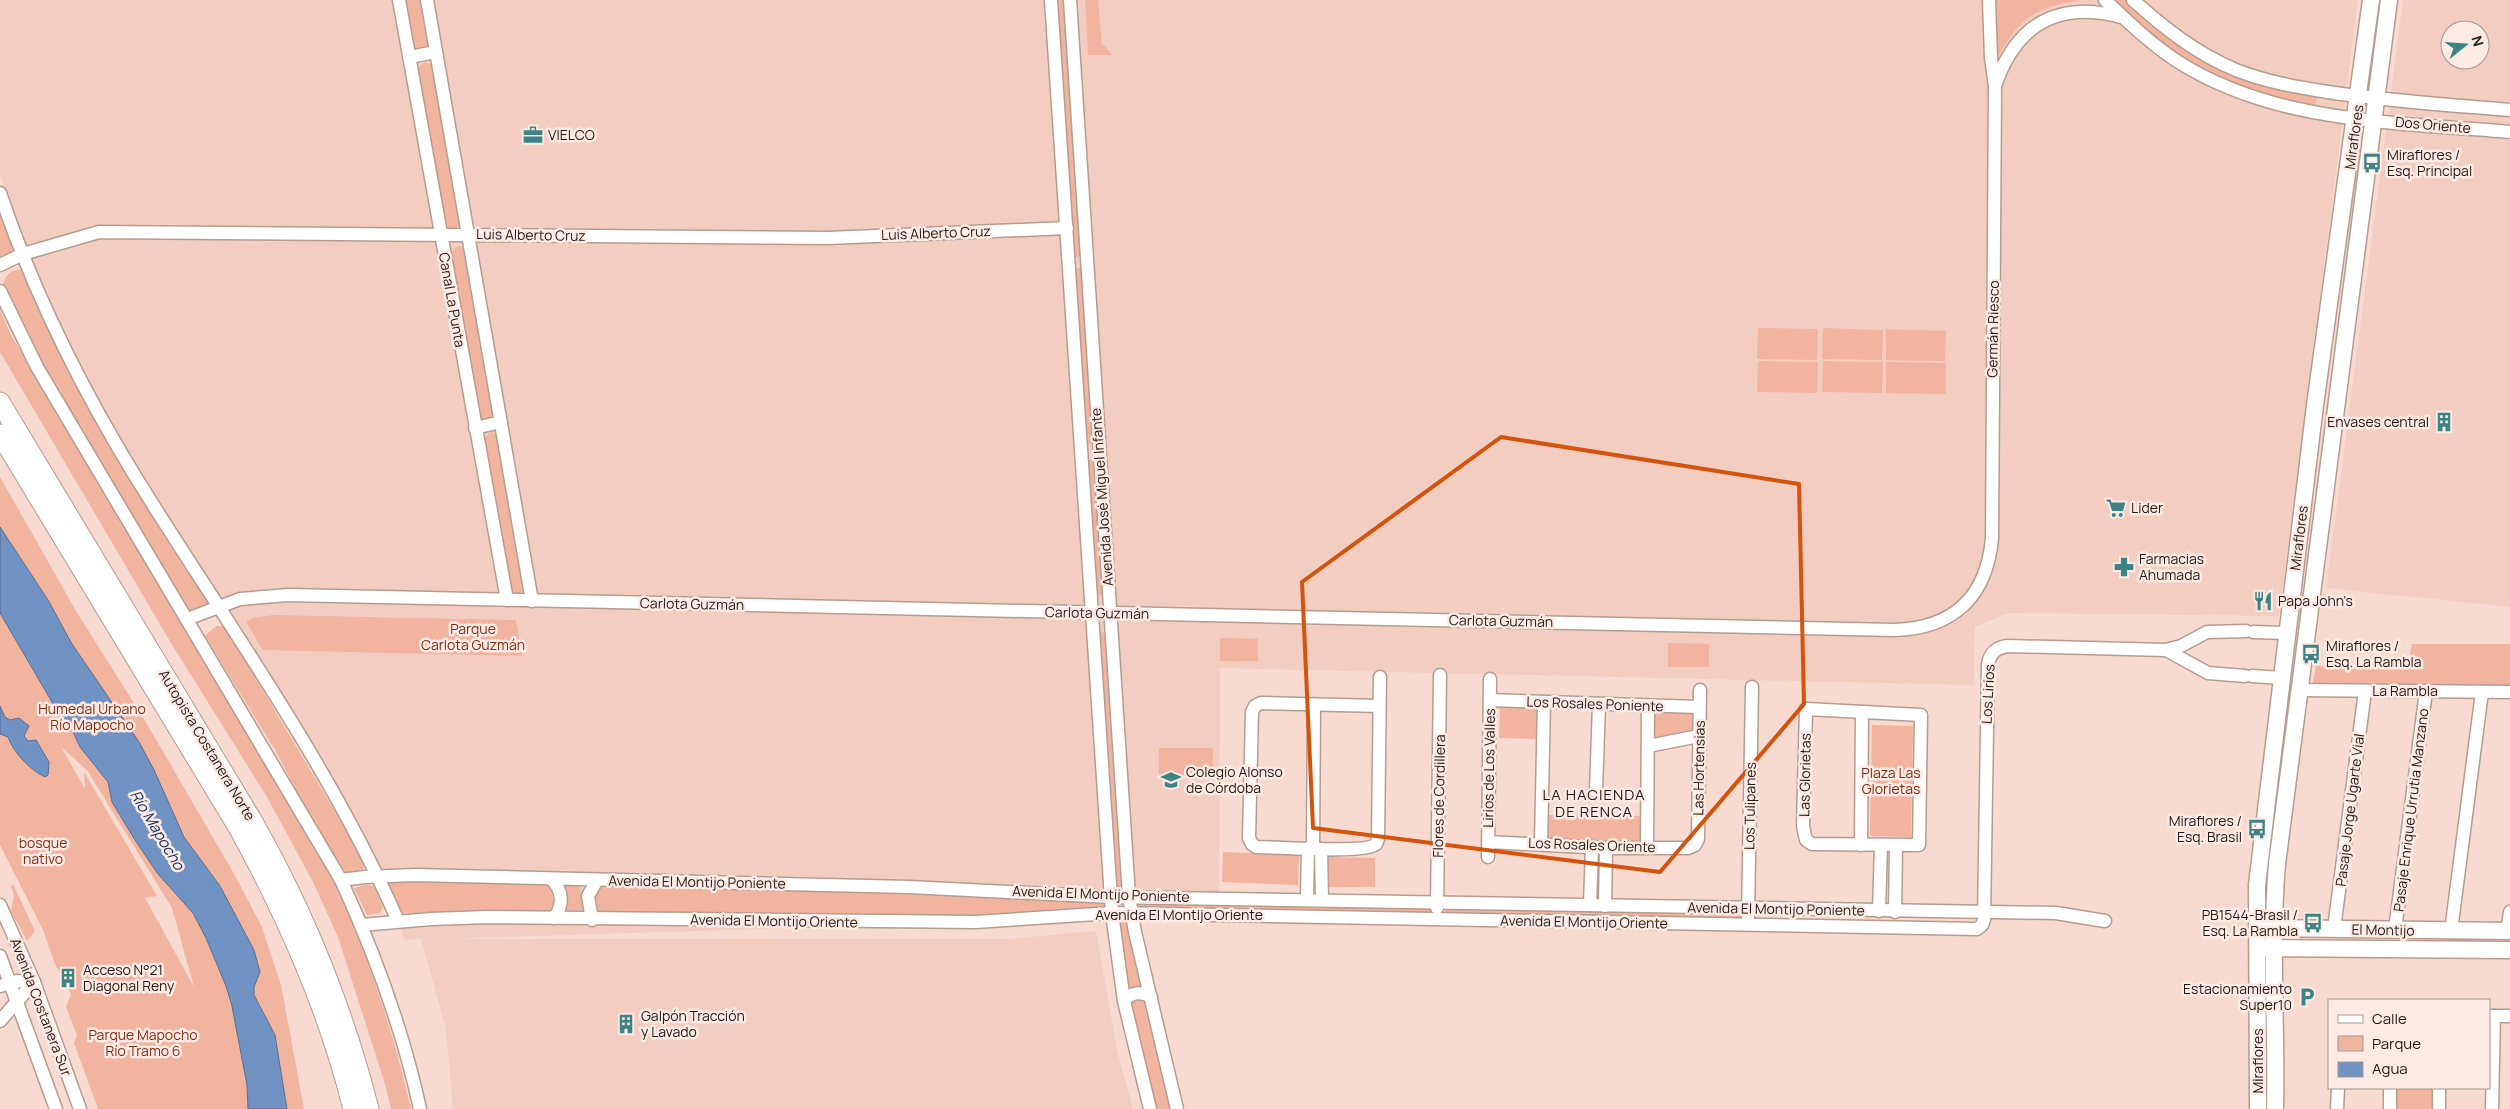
<svg xmlns="http://www.w3.org/2000/svg" width="2510" height="1109" font-family="Manrope,sans-serif">
<rect width="100%" height="100%" fill="#f8dad0"/>
<!-- built -->
<g fill="#f3cdc0" fill-rule="evenodd">
<path d="M0 0H2358L2279 616 2008 613 1975 627 1974 685 1220 668 1219 894 1132 917 447 939H1007L1096 931 1117 1050 1133 1109H453L446 1029 421 939 405 940 379 870 134 465 81 369 34 268 0 175Z"/>
<path d="M2403 0H2510V607L2326 588ZM2450 30H2480V60H2450Z"/>
</g>
<!-- green -->
<g fill="#f0b49f" fill-rule="evenodd">
<path d="M404 0H423L430 46 428 49 416 52 414 49Z"/>
<path d="M1055 0H1065L1082 252 1077 258H1074Z"/>
<path d="M1085 0H1098L1102 45H1104L1112 55H1088Z"/>
<path d="M1996 0H2080C2030 10 2021 17 1996 60Z"/>
<path d="M2112 0H2126L2138 12 2203 57 2317 96 2315 107C2259 94 2208 76 2161 43 2144 30 2128 14 2112 0Z"/>
<path d="M2374 0H2383L2371 89 2363 88Z"/>
<path d="M424 63 431 64 433 67 460 223 456 228 450 229 445 225 417 69Z"/>
<path d="M0 198 16 247 12 252 0 257Z"/>
<path d="M458 246 464 248 496 414 494 420H481L450 253Z"/>
<path d="M1082 268 1094 444 1086 445 1074 269Z"/>
<path d="M24 269 64 351 211 600 208 606 194 612 189 611 52 383 16 315 3 285C6 273 11 270 24 269Z"/>
<path d="M0 310 11 335 189 630 327 868C365 945 392 1026 411 1109H391L385 1084 338 937 313 882 267 797 171 643 0 352Z"/>
<path d="M1758 328 1818 329 1817 360 1757 359Z"/>
<path d="M1823 328 1883 330 1882 360 1822 359Z"/>
<path d="M1886 329 1946 331 1945 361 1886 360Z"/>
<path d="M1758 361 1818 362 1817 393 1757 392Z"/>
<path d="M1823 361 1883 362 1882 393 1822 392Z"/>
<path d="M1886 362 1946 363V394L1886 393Z"/>
<path d="M490 432 497 434 524 591 518 594 510 590 484 439Z"/>
<path d="M1087 460H1096L1105 593 1102 596 1096 594Z"/>
<path d="M0 477 76 611 147 724 233 872 262 927 281 985 304 1109H98L74 1043 77 1035 66 1007 71 994 55 964 43 930 0 845ZM61 747 87 770 172 908 194 987 145 898 157 896 84 772 85 789Z"/>
<path d="M274 615 516 620 522 656 263 650 246 622 253 618Z"/>
<path d="M216 626H223L227 630 359 852 364 865 362 872 341 874 275 750 205 636Z"/>
<path d="M1102 632 1106 633 1124 886 1121 889 1117 890 1114 885 1098 635Z"/>
<path d="M1220 638 1258 639V661H1220Z"/>
<path d="M1668 643 1709 644V667H1668Z"/>
<path d="M2412 644H2510V685L2313 683 2316 666 2407 669Z"/>
<path d="M1500 706 1539 708 1538 739 1499 738Z"/>
<path d="M1652 710 1695 711V734L1652 741Z"/>
<path d="M1872 725 1913 726 1911 837 1870 836Z"/>
<rect x="1159" y="748" width="54" height="28"/>
<path d="M1548 815 1640 816V842L1548 841Z"/>
<path d="M1223 852 1299 855 1298 885 1222 882Z"/>
<path d="M1327 857 1375 858V887H1327Z"/>
<path d="M394 880 549 882 554 904 550 910 402 913 387 882Z"/>
<path d="M13 884 35 931 27 941 11 911 14 896 11 886Z"/>
<path d="M564 884 579 885 583 910 567 911Z"/>
<path d="M366 885 374 886 383 907 380 913 367 915 354 888Z"/>
<path d="M606 886 1105 900 1107 907 1104 910 991 917 599 914 592 894 599 887Z"/>
<path d="M1136 902 1431 907 1433 911 1428 915 1136 908Z"/>
<path d="M1446 908 1739 913 1742 919 1445 914Z"/>
<path d="M1122 919 1128 923 1141 986 1127 990 1118 921Z"/>
<path d="M1132 999H1146L1172 1109H1156L1131 1007Z"/>
<path d="M2397 1088H2434L2433 1109H2396Z"/>
</g>
<!-- water -->
<g fill="#7093c4" stroke="#596e90">
<path d="M0 527 48 600 72 644 139 742 154 770 184 837 220 886 254 950 260 972 254 987V995L275 1035 287 1109H248L247 1085 232 1006 226 986 206 938 193 913 158 874 135 840 112 802 108 782 80 747 68 721 59 714 0 613Z"/>
<path d="M0 706 5 717 10 720 19 718 29 726 24 736 28 741 36 740 49 762 48 775 45 777C30 770 13 752 8 737L0 734Z"/>
</g>
<g fill="none" stroke-linecap="round" stroke-linejoin="round">
<defs>
<g id="minor">
<path d="M399 0 507 600"/>
<path d="M427 0 532 601"/>
<path d="M1051 0 1112 913 1124 1001 1150 1109"/>
<path d="M1070 0 1129 896 1135 932 1177 1109"/>
<path d="M2105 0C2128 22 2152 45 2180 63 2278 124 2398 122 2510 132"/>
<path d="M2133 0C2164 28 2197 54 2236 70 2266 82 2297 87 2328 92 2388 101 2449 105 2510 110"/>
<path d="M409 57 436 52"/>
<path d="M1995 86C2016 24 2058 0 2121 17"/>
<path d="M0 193C37 303 94 413 157 511 242 645 334 775 398 921"/>
<path d="M0 265 23 254 99 232 828 238 1067 228"/>
<path d="M0 291 37 367 341 880C375 954 403 1030 420 1109"/>
<path d="M475 428 501 422"/>
<path d="M187 619 240 599 288 595 1895 630C1955 628 1987 595 1992 538L1995 86 1991 58 1989 0"/>
<path d="M2253 632 2288 633"/>
<path d="M2166 650 2208 673 2245 676"/>
<path d="M2252 676 2282 678"/>
<path d="M2300 690 2510 692"/>
<path d="M1490 700 1699 707"/>
<path d="M1379 706 1261 703 1255 706 1252 712 1249 838 1252 844 1256 847C1276 847 1366 854 1376 844L1378 839 1380 677"/>
<path d="M1806 709 1921 715 1919 845 1812 844 1806 840 1803 826Z"/>
<path d="M1648 746 1699 736"/>
<path d="M1596 791 1599 704"/>
<path d="M1489 842 1606 848H1688L1695 845 1698 839 1700 690"/>
<path d="M1541 844 1544 702"/>
<path d="M1861 845 1862 712"/>
<path d="M1647 847 1648 706"/>
<path d="M1313 849 1314 705"/>
<path d="M1321 849 1322 900"/>
<path d="M1488 857 1490 679"/>
<path d="M551 879C563 890 564 905 554 918"/>
<path d="M341 880 365 877 415 875 909 887 1111 897 2056 913 2105 921"/>
<path d="M1307 899 1308 848"/>
<path d="M0 905 34 982 80 1109"/>
<path d="M1590 905 1592 847"/>
<path d="M1605 906 1606 848"/>
<path d="M1437 908 1440 675"/>
<path d="M1879 911 1881 845"/>
<path d="M1895 912 1896 846"/>
<path d="M1748 917 1752 687"/>
<path d="M592 920 588 896 597 880"/>
<path d="M361 925 431 919 489 917 975 922 1112 913 1977 929 1982 925 1984 920 1988 664C1990 653 1997 647 2008 646L2166 650 2181 646 2207 632 2246 631"/>
<path d="M2334 929 2365 691"/>
<path d="M2395 930 2426 691"/>
<path d="M2451 931 2482 692"/>
<path d="M2507 931 2510 912"/>
<path d="M0 956 56 1109"/>
<path d="M0 986 17 981 34 982"/>
<path d="M1124 1001C1131 992 1141 991 1151 997"/>
<path d="M2489 1016H2510"/>
<path d="M0 1021 34 982"/>
<path d="M2337 1109 2338 1088"/>
<path d="M2390 1109V1088"/>
<path d="M2439 1109V1088"/>
<path d="M2492 1109 2494 1016"/>
</g>
<g id="major">
<path d="M2262 928 2510 931"/>
<path d="M2264 948 2510 950"/>
<path d="M2258 1109 2257 885 2315 405 2371 0"/>
<path d="M2275 1109C2277 1027 2270 945 2277 864L2389 0"/>
</g>
<g id="highway">
<path d="M0 402 252 820C304 911 343 1007 369 1109"/>
<path d="M0 434 239 829C288 919 328 1009 353 1109"/>
</g>
</defs>
<!-- minor casing -->
<use href="#minor" stroke="#b79b91" stroke-width="15"/>
<!-- major casing -->
<use href="#major" stroke="#b79b91" stroke-width="19"/>
<!-- highway casing -->
<use href="#highway" stroke="#b79b91" stroke-width="21"/>
<!-- minor -->
<use href="#minor" stroke="#fff" stroke-width="12"/>
<!-- major -->
<use href="#major" stroke="#fff" stroke-width="16"/>
<!-- highway -->
<use href="#highway" stroke="#fff" stroke-width="19"/>
</g>
<!-- marked area -->
<path fill="none" stroke="#d4530d" stroke-width="4" stroke-linejoin="round" d="M1501 437 1799 484 1804 704 1660 872 1313 828 1302 582Z"/>
<!-- icons -->
<defs>
<symbol id="office-bare" viewBox="-9 -9 18 18"><path d="M-6-3h4V-5.5h4V-3h4V5H-6ZM-1-4.5V-3h2v-1.5ZM-6 0V1H6V0Z" fill="#3c8483" stroke="#fdeae4" stroke-width="2.5" paint-order="stroke"/></symbol>
<symbol id="bus-bare" viewBox="-9 -9 18 18"><path d="M-5-6H5V4H4V6H2V4H-2V6H-4V4H-5ZM-3.5-4V0h7V-4ZM-3.5 1.2v1.5H-2V1.2ZM2 1.2v1.5H3.5V1.2Z" fill="#3c8483" stroke="#fdeae4" stroke-width="2.5" paint-order="stroke"/></symbol>
<symbol id="building-bare" viewBox="-9 -9 18 18"><path d="M-4-6H4V6H1V3H-1V6H-4ZM-2.5-4.3h1.7v1.8h-1.7ZM.8-4.3h1.7v1.8H.8ZM-2.5-1h1.7V.8h-1.7ZM.8-1h1.7V.8H.8Z" fill="#3c8483" stroke="#fdeae4" stroke-width="2.5" paint-order="stroke"/></symbol>
<symbol id="supermarket-bare" viewBox="-9 -9 18 18"><path d="M-6-5.5h2.5l.6 2H6L4.5 2H-2.5L-4.4-4H-6ZM-1.5 3.2a1.3 1.3 0 1 0 .1 0ZM3 3.2a1.3 1.3 0 1 0 .1 0Z" fill="#3c8483" stroke="#fdeae4" stroke-width="2.5" paint-order="stroke"/></symbol>
<symbol id="pharmacy-bare" viewBox="-9 -9 18 18"><path d="M-2-6h4v4h4v4h-4v4h-4v-4h-4v-4h4Z" fill="#3c8483" stroke="#fdeae4" stroke-width="2.5" paint-order="stroke"/></symbol>
<symbol id="restaurant-bare" viewBox="-9 -9 18 18"><path d="M-5-6h1v4h1v-4h1v4h1v-4h1v5L-1.5 .5V6h-2V.5L-5-1ZM5-6V6H3V1.5H1.5Q1.5-4 5-6Z" fill="#3c8483" stroke="#fdeae4" stroke-width="2.5" paint-order="stroke"/></symbol>
<symbol id="school-bare" viewBox="-9 -9 18 18"><path d="M0-5L7-2L0 1L-7-2ZM-4 1L0 2.5L4 1V4Q0 6-4 4Z" fill="#3c8483" stroke="#fdeae4" stroke-width="2.5" paint-order="stroke"/></symbol>
<symbol id="parking-bare" viewBox="-9 -9 18 18"><path d="M-3.5-5.5H1a3.5 3.5 0 0 1 0 7H-1V5.5H-3.5ZM-1-3.4V-.6H.8a1.4 1.4 0 0 0 0-2.8Z" fill="#3c8483" stroke="#fdeae4" stroke-width="2.5" paint-order="stroke"/></symbol>
</defs>
<g fill-rule="evenodd">
<use href="#office-bare" x="519" y="121" width="28" height="28"/>
<use href="#bus-bare" x="2358" y="149" width="28" height="28"/>
<use href="#building-bare" x="2430" y="408" width="28" height="28"/>
<use href="#supermarket-bare" x="2102" y="494" width="28" height="28"/>
<use href="#pharmacy-bare" x="2110" y="553" width="28" height="28"/>
<use href="#restaurant-bare" x="2249" y="587" width="28" height="28"/>
<use href="#bus-bare" x="2297" y="640" width="28" height="28"/>
<use href="#school-bare" x="1157" y="766" width="28" height="28"/>
<use href="#bus-bare" x="2243" y="815" width="28" height="28"/>
<use href="#bus-bare" x="2299" y="909" width="28" height="28"/>
<use href="#building-bare" x="54" y="964" width="28" height="28"/>
<use href="#parking-bare" x="2293" y="983" width="28" height="28"/>
<use href="#building-bare" x="612" y="1010" width="28" height="28"/>
</g>
<g text-anchor="middle" stroke-width="5" stroke-linejoin="round" paint-order="stroke">
<!-- street labels -->
<g font-size="14" fill="#231915" stroke="#fdeae4">
<text transform="translate(2433 125) rotate(5)" y="5">Dos Oriente</text>
<text transform="translate(2354 137) rotate(-82)" y="5">Miraflores</text>
<text transform="translate(936 233) rotate(-2)" y="5">Luis Alberto Cruz</text>
<text transform="translate(531 235) rotate(1)" y="5">Luis Alberto Cruz</text>
<text transform="translate(452 300) rotate(80)" y="5">Canal La Punta</text>
<text transform="translate(1993 329) rotate(-89)" y="5">Germán Riesco</text>
<text transform="translate(1102 497) rotate(-94)" y="5">Avenida José Miguel Infante</text>
<text transform="translate(2299 538) rotate(-83)" y="5">Miraflores</text>
<text transform="translate(692 604) rotate(1)" y="5">Carlota Guzmán</text>
<text transform="translate(1097 613) rotate(1)" y="5">Carlota Guzmán</text>
<text transform="translate(1501 621) rotate(1)" y="5">Carlota Guzmán</text>
<text x="2405" y="696">La Rambla</text>
<text transform="translate(1988 694) rotate(-87)" y="5">Los Lirios</text>
<text transform="translate(1595 704) rotate(2)" y="5">Los Rosales Poniente</text>
<text transform="translate(207 745) rotate(59)" y="5">Autopista Costanera Norte</text>
<text transform="translate(1489 768) rotate(-89)" y="5">Lirios de Los Valles</text>
<text transform="translate(1699 768) rotate(-89)" y="5">Las Hortensias</text>
<text transform="translate(1805 775) rotate(-89)" y="5">Las Glorietas</text>
<text transform="translate(1439 796) rotate(-89)" y="5">Flores de Cordillera</text>
<text transform="translate(1750 806) rotate(-89)" y="5">Los Tulipanes</text>
<text transform="translate(2350 810) rotate(-83)" y="5">Pasaje Jorge Ugarte Vial</text>
<text transform="translate(2411 810) rotate(-83)" y="5">Pasaje Enrique Urrutia Manzano</text>
<text transform="translate(1592 845) rotate(2)" y="5">Los Rosales Oriente</text>
<text transform="translate(697 882) rotate(1)" y="5">Avenida El Montijo Poniente</text>
<text transform="translate(1101 894) rotate(2)" y="5">Avenida El Montijo Poniente</text>
<text transform="translate(1776 909) rotate(1)" y="5">Avenida El Montijo Poniente</text>
<text x="1179" y="920">Avenida El Montijo Oriente</text>
<text transform="translate(774 921) rotate(1)" y="5">Avenida El Montijo Oriente</text>
<text transform="translate(1584 922) rotate(1)" y="5">Avenida El Montijo Oriente</text>
<text transform="translate(2383 930) rotate(1)" y="5">El Montijo</text>
<text transform="translate(41 1007) rotate(69)" y="5">Avenida Costanera Sur</text>
<text transform="translate(2258 1061) rotate(-90)" y="5">Miraflores</text>
</g>
<!-- poi labels -->
<g font-size="14" fill="#231915" stroke="#fdeae4" text-anchor="start">
<text x="548" y="140">VIELCO</text>
<text x="2387" y="160">Miraflores /<tspan x="2387" dy="16">Esq. Principal</tspan></text>
<text x="2429" y="427" text-anchor="end">Envases central</text>
<text x="2131" y="513">Lider</text>
<text x="2139" y="564">Farmacias<tspan x="2139" dy="16">Ahumada</tspan></text>
<text x="2278" y="606">Papa John's</text>
<text x="2326" y="651">Miraflores /<tspan x="2326" dy="16">Esq. La Rambla</tspan></text>
<text x="1186" y="777">Colegio Alonso<tspan x="1186" dy="16">de Córdoba</tspan></text>
<text x="2242" y="826" text-anchor="end">Miraflores /<tspan x="2242" dy="16">Esq. Brasil</tspan></text>
<text x="2298" y="920" text-anchor="end">PB1544-Brasil /<tspan x="2298" dy="16">Esq. La Rambla</tspan></text>
<text x="83" y="975">Acceso N°21<tspan x="83" dy="16">Diagonal Reny</tspan></text>
<text x="2292" y="994" text-anchor="end">Estacionamiento<tspan x="2292" dy="16">Super10</tspan></text>
<text x="641" y="1021">Galpón Tracción<tspan x="641" dy="16">y Lavado</tspan></text>
</g>
<!-- park labels -->
<g font-size="14" fill="#7d3113" stroke="#fdeae4">
<text x="473" y="634">Parque<tspan x="473" dy="16">Carlota Guzmán</tspan></text>
<text x="92" y="714">Humedal Urbano<tspan x="92" dy="16">Río Mapocho</tspan></text>
<text x="1891" y="778">Plaza Las<tspan x="1891" dy="16">Glorietas</tspan></text>
<text x="43" y="848">bosque<tspan x="43" dy="16">nativo</tspan></text>
<text x="143" y="1040">Parque Mapocho<tspan x="143" dy="16">Río Tramo 6</tspan></text>
</g>
<!-- neighbourhood labels -->
<g font-size="15" letter-spacing="1" fill="#231915" stroke="#fdeae4">
<text x="1594" y="800">LA HACIENDA<tspan x="1594" dy="17">DE RENCA</tspan></text>
</g>
<!-- water labels -->
<g font-size="15" font-style="italic" fill="#092d5b" stroke="#fdeae4">
<text transform="translate(157 830) rotate(59)" y="5">Río Mapocho</text>
</g>
</g>
<!-- legend -->
<rect x="2328" y="999" width="162" height="90" fill="#fdeae4" stroke="#a69691"/>
<rect x="2338" y="1015" width="25" height="8" fill="#ffffff" stroke="#a69691"/>
<text x="2372" y="1024" font-size="15" fill="#231915">Calle</text>
<rect x="2338" y="1036" width="25" height="15" fill="#f0b49f" stroke="#a69691"/>
<text x="2372" y="1049" font-size="15" fill="#231915">Parque</text>
<rect x="2338" y="1062" width="25" height="15" fill="#7093c4" stroke="#a69691"/>
<text x="2372" y="1074" font-size="15" fill="#231915">Agua</text>
<!-- north arrow -->
<g transform="translate(2465 45) rotate(73)"><circle r="24" fill="#fdeae4" stroke="#a69691"/>
<path d="M0-4L9 19L0 12L-9 19Z" fill="#3c8483"/>
<text y="-8" font-size="14" font-weight="bold" text-anchor="middle" fill="#231915">N</text>
</g>
</svg>
